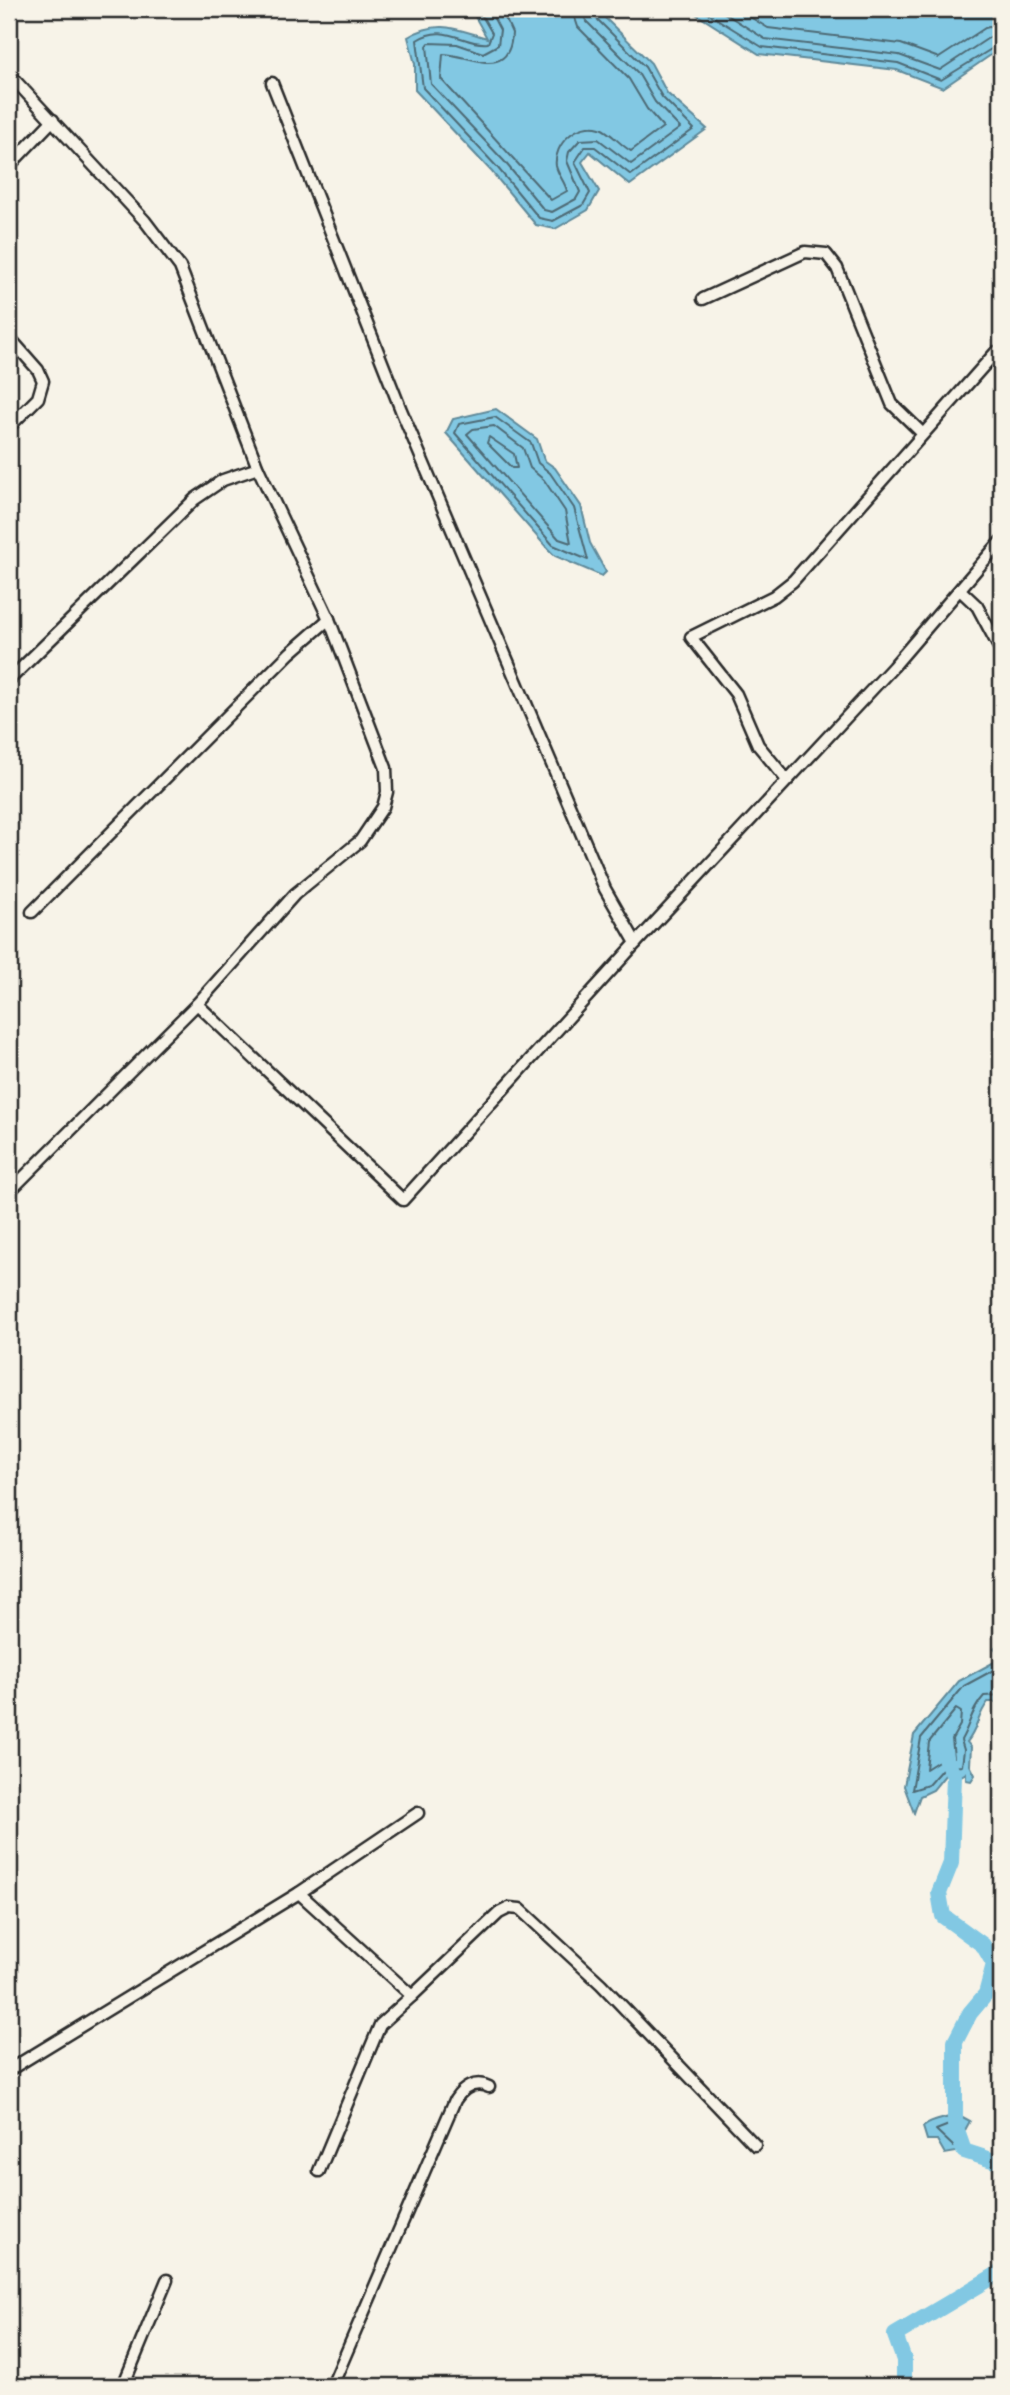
<svg xmlns="http://www.w3.org/2000/svg" width="1010" height="2395" font-family="Itim,sans-serif">
<rect width="100%" height="100%" fill="#f7f3e8"/>
<filter id="ink" filterUnits="userSpaceOnUse"><feTurbulence type="fractalNoise" baseFrequency=".0143" numOctaves="2"/><feDisplacementMap in="SourceGraphic" scale="14" xChannelSelector="R" yChannelSelector="G"/><feConvolveMatrix kernelMatrix="1 2 1 2 8 2 1 2 1" color-interpolation-filters="sRGB"/></filter>
<g filter="url(#ink)">
<!-- water -->
<g fill="#82c8e3" stroke="#5f8999" stroke-width="2">
<path d="M456 9H596L651 63 667 93 707 129 630 185 590 152 582 162 599 191 588 210 555 229 536 225 492 172 415 90V64L408 37C438 19 456 29 487 38L473 13Z"/>
<path d="M688 9H1001V48L943 88 897 70 759 54Z"/>
<path d="M496 409 537 439 544 460 555 468 581 506 590 543 606 572 602 576 555 556 548 549 446 433 453 419Z"/>
<path d="M1001 1642V1696L998 1702H988C977 1716 978 1729 967 1742L971 1747 970 1765 975 1775 971 1781 966 1780V1773L958 1778 946 1774 933 1790 920 1796 914 1813 904 1786 914 1735 959 1681 1000 1659 1001 1654 994 1648Z"/>
<path d="M957 2114 970 2121 964 2132 968 2150 945 2154 937 2140H927L923 2127C934 2118 945 2120 957 2114Z"/>
</g>
<g fill="none" stroke-linecap="round" stroke-linejoin="round">
<!-- shore -->
<g stroke="#4e6a75" stroke-width="2">
<path d="M478 9 492 33 488 43C464 46 445 22 417 40L423 88 497 167 539 218 553 221 583 205 590 193 575 162 585 147H595L631 175 694 129 662 97 645 67 594 16 592 9"/>
<path d="M489 9 500 30 498 45 483 53 457 44 429 43 427 46 431 84 504 161 544 210 552 212 576 199 580 192 567 161 569 152 580 140 598 139 631 164 680 128 655 102 638 73 586 21 583 9"/>
<path d="M501 9 512 33C510 82 468 54 443 54L441 79 551 200 567 191C565 182 558 175 556 166 553 144 578 121 600 128 611 132 620 145 631 151L663 127 647 109 629 79 578 27 572 9"/>
<path d="M701 9 762 47 898 63 941 80 1001 43"/>
<path d="M718 9 765 39 899 55 940 70 990 37 1001 34"/>
<path d="M737 9 768 28 901 44 939 58 985 28 1001 24"/>
<path d="M495 417 531 443 538 463 550 473 574 508 588 560 553 545 455 433 459 424Z"/>
<path d="M494 426 523 448 530 468 544 480 565 511 571 543 559 539 467 434 473 429Z"/>
<path d="M489 437 514 454 517 468H512L487 443Z"/>
<path d="M1001 1666 964 1686 921 1738 912 1790 928 1785 943 1768 962 1766 964 1750 961 1740C970 1725 971 1710 984 1696L1001 1695"/>
<path d="M956 1709 961 1712 960 1725 952 1739 954 1757 940 1760 926 1769 929 1742Z"/>
<path d="M954 2123 958 2126 959 2144 954 2147 936 2130Z"/>
</g>
<!-- river -->
<g stroke="#82c8e3" stroke-width="16">
<path d="M945 1758 954 1776 951 1863 939 1893 943 1916 983 1945 994 1964 986 1994 970 2013 955 2042V2125L964 2151 1001 2163"/>
<path d="M904 2386V2360L895 2335 1001 2272"/>
</g>
<defs>
<g id="street">
<path d="M9 74 145 221 180 267 258 468 329 619 386 768 387 792 383 807 360 841 295 894 197 1004 9 1192"/>
<path d="M272 83 401 410 605 889 636 943"/>
<path d="M9 166 53 120"/>
<path d="M703 299 805 252 826 254 837 268 892 404 922 433"/>
<path d="M9 337 38 370 43 381 38 398 9 427"/>
<path d="M960 590 977 606 1001 651"/>
<path d="M9 680 195 499 223 480 258 468"/>
<path d="M787 780 758 745 736 694 691 637 774 596 793 581 996 352"/>
<path d="M32 912 290 653 329 619"/>
<path d="M197 1004 403 1200 636 943 893 667 1001 541"/>
<path d="M299 1893 412 1996 499 1913 509 1908 520 1909 601 1984 755 2145"/>
<path d="M9 2070 299 1893 418 1813"/>
<path d="M319 2171 380 2025 412 1996"/>
<path d="M123 2386 167 2280"/>
<path d="M332 2386 455 2100C463 2088 475 2080 489 2087"/>
</g>
</defs>
<!-- street casing -->
<use href="#street" stroke="#2b2b2b" stroke-width="15"/>
<!-- street -->
<use href="#street" stroke="#f7f3e8" stroke-width="10"/>
</g>
</g>
<!-- margin -->
<rect width="1010" height="2395" fill="none" stroke="#f7f3e8" stroke-width="35"/>
<rect x="18" y="18" width="975" height="2360" fill="none" stroke="#2b2b2b" stroke-width="2.5" filter="url(#ink)"/>
</svg>
